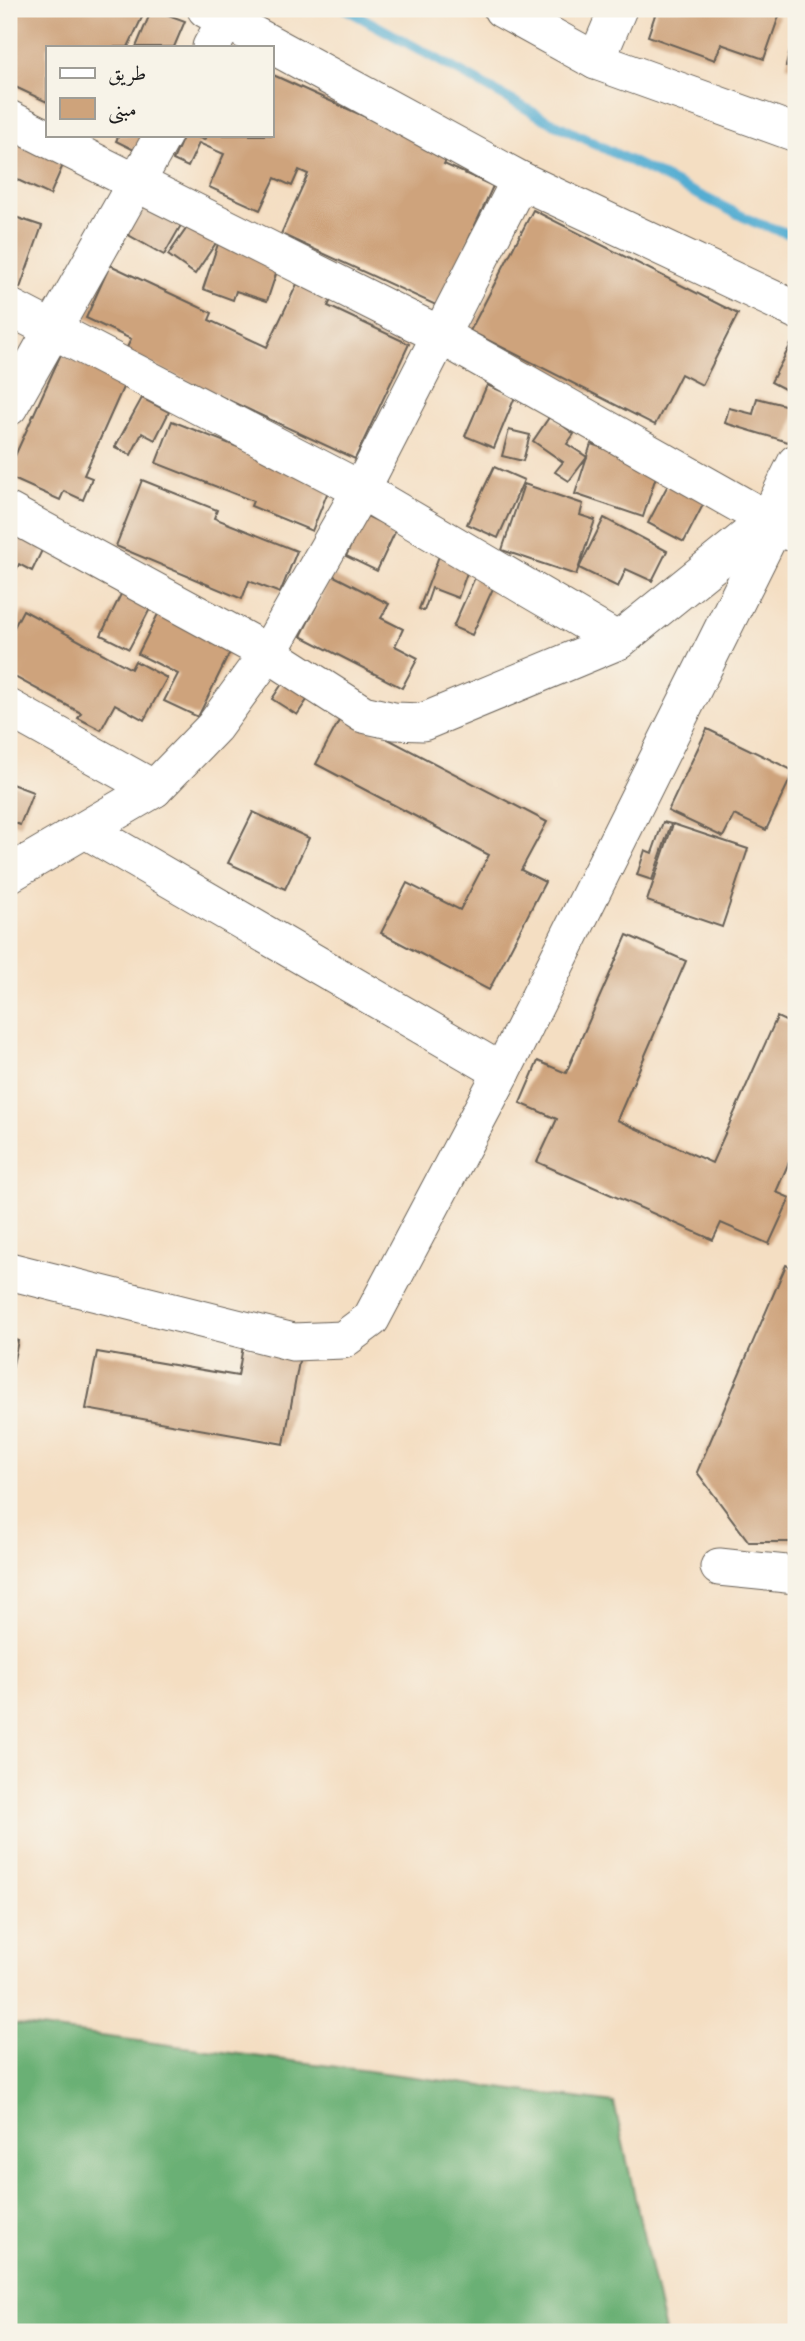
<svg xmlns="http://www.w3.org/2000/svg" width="805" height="2341" font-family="'IM FELL Great Primer',Amiri,serif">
<rect width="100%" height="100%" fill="#f7f3e8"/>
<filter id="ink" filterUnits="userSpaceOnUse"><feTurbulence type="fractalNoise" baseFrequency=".0143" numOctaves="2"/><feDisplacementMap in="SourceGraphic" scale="14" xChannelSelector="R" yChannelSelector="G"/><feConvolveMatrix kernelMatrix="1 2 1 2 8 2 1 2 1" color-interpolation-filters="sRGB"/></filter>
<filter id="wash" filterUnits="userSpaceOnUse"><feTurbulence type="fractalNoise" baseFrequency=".00686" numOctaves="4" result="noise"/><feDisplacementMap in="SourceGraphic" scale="28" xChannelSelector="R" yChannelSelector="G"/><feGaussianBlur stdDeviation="1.57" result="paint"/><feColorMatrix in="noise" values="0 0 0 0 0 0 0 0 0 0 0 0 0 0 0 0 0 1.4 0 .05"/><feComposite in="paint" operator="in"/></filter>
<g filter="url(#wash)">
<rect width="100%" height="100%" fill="#f4dec2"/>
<!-- forest -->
<path fill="#6bb074" stroke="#446648" stroke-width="2" d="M9 2024 614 2103 665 2332H9Z"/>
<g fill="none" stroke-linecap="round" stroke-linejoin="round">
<!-- stream -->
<path stroke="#55add2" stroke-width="10" d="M346 9 545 119 756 223 796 236"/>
</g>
<g id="blocks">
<!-- building -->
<g fill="#cea37b">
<path d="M9 9H146L128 47H47V102L9 84Z"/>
<path d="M152 9 185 21 174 47H136Z"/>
<path d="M657 9H759L779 16 764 59 721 44 715 60 648 36Z"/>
<path d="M795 31H796V68L786 66Z"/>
<path d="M271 74 449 155 444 164 493 186 438 306 281 234 308 174 299 170 292 186 275 178 260 210 209 187 224 154 199 143 188 167 173 160 184 135H193L204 140 207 135H271Z"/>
<path d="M9 132 66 158 50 195 9 176Z"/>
<path d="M119 135H144L136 151 116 141Z"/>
<path d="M144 198 184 220 164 255 125 233Z"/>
<path d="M533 210 738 314 702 385 681 374 655 425 470 331Z"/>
<path d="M9 215 42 226 20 288 9 284Z"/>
<path d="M191 222 218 240 195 274 168 255Z"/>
<path d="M218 244 279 265 267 301 236 291 233 300 203 289Z"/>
<path d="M110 265 212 313 209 320 267 347 297 284 331 300 328 306 409 344 355 459 125 352 131 339 86 318Z"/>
<path d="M791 344 796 346V395L771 382Z"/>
<path d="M61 354 125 383 84 475 92 478 83 500 64 491 60 500 9 477V469Z"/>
<path d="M487 385 515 397 494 448 465 436Z"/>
<path d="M142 398 169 412 155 440 142 433 131 455 115 447Z"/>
<path d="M757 398 796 408 788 442 725 423 729 408 753 414Z"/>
<path d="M550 416 574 434 567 444 587 457 569 481 555 472 563 462 533 441Z"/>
<path d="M172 421 331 484 312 531 251 506 253 501 156 463Z"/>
<path d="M509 430 530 435 523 461 502 456Z"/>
<path d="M591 444 659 467 643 517 575 494Z"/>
<path d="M494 467 524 480 498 538 467 524Z"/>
<path d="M671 479 707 497 684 542 648 523Z"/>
<path d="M142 480 217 510 214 518 297 551 280 593 249 581 242 599 116 546Z"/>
<path d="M524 484 583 504 580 515 595 520 576 575 502 550Z"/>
<path d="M365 515 396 530 377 571 346 556Z"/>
<path d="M604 518 667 551 652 581 626 569 618 587 579 568Z"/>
<path d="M9 529 44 546 32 571 19 564 9 584Z"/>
<path d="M439 556 469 567 458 598 432 588 424 611 419 609Z"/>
<path d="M332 575 389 604 381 618 403 629 395 646 418 658 402 688 301 636Z"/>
<path d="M476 575 495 584 472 635 453 627Z"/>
<path d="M123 590 152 605 129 649 101 635Z"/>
<path d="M23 610 131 669 135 661 167 678 144 720 115 704 101 730 78 718 81 713 9 674V637Z"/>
<path d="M160 610 233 646 198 717 164 701 178 674 138 654Z"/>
<path d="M290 672 315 688 297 715 272 699Z"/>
<path d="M342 715 547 822 521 870 545 882 489 990 381 933 407 883 460 910 489 855 316 764Z"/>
<path d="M707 729 794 771 766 830 734 815 723 837 668 811Z"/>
<path d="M9 783 33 792 20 825 9 821Z"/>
<path d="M253 812 309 838 285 889 228 863Z"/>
<path d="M663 822 671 824 652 880 637 875 645 850 652 853Z"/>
<path d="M673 824 748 849 722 927 647 901Z"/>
<path d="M627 935 686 961 617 1120 712 1163 777 1017 796 1026V1146L776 1192 790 1198 769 1244 721 1223 713 1240 537 1162 557 1119 520 1103 538 1061 566 1073Z"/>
<path d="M786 1265 796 1270V1542H749L697 1472Z"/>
<path d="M9 1338 18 1341 10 1378H9Z"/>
<path d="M243 1346 300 1356 284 1444 86 1409 97 1352 238 1376Z"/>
</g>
</g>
</g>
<g filter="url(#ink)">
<use href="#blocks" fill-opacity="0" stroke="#686056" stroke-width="2"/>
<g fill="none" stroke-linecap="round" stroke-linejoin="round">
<defs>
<g id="minor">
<path d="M206 9 520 180 796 310"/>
<path d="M502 9 596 61 796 133"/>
<path d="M211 47 226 20"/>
<path d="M596 61 618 9"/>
<path d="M9 119 440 335 789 532"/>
<path d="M9 307 361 490 618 641"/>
<path d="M9 407 163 135"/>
<path d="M9 512 268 653 363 714 394 721 423 722 618 641 768 520 796 463"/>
<path d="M9 708 154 789"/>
<path d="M86 830 502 1072"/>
<path d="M9 874 154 789 214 727 268 653 361 490 520 180"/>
<path d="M9 1271 293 1342 343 1340 371 1319 502 1072 775 524"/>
<path d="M719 1567 796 1575"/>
</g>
</defs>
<!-- minor casing -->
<use href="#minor" stroke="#686056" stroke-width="39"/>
<!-- minor -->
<use href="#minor" stroke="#fff" stroke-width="37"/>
</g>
</g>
<!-- margin -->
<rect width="805" height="2341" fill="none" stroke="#f7f3e8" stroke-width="35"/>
<!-- legend -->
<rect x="46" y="46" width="228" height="91" fill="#f7f3e8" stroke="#9f9d96" stroke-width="2"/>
<rect x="60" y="68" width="35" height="10" fill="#ffffff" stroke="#9f9d96" stroke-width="2"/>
<text x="108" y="80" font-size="21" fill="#1c1c1c">طريق</text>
<rect x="60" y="98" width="35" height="21" fill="#cea37b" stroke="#9f9d96" stroke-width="2"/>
<text x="108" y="116" font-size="21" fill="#1c1c1c">مبنى</text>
</svg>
